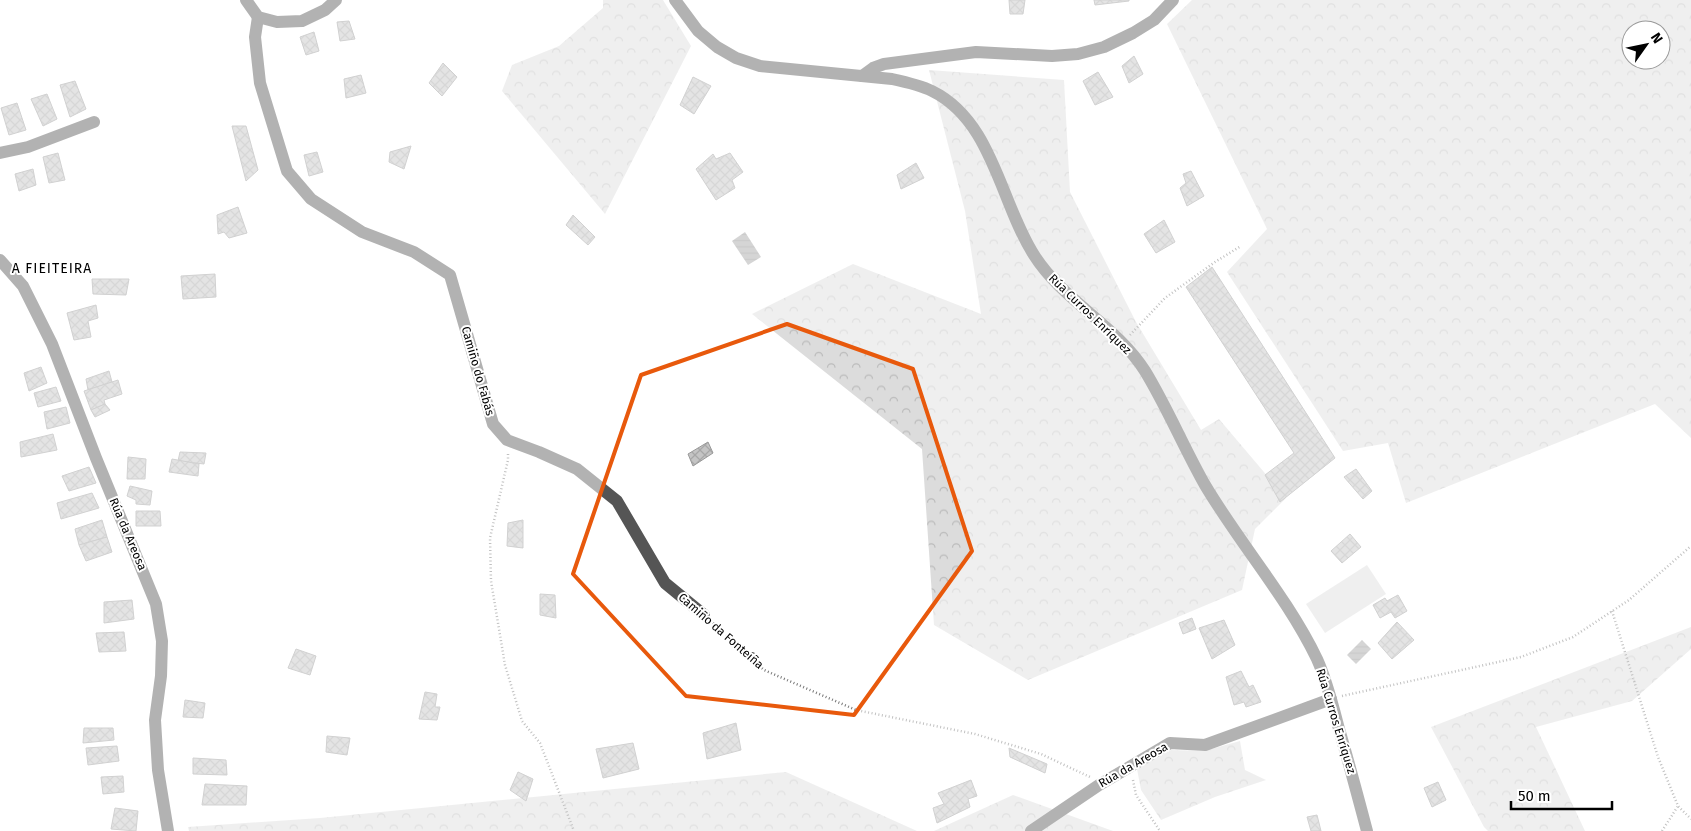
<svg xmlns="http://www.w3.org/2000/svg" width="1691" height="831" font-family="'Fira Sans',sans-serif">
<defs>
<pattern id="forest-crowns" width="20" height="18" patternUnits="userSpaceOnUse" patternTransform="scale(1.25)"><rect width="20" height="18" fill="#dcdcdc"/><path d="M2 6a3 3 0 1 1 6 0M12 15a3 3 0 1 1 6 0" fill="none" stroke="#bbb"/></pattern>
<pattern id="water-rules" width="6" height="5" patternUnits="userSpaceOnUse" patternTransform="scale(1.25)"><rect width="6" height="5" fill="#a3a3a3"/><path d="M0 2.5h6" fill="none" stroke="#8b8b8b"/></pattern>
<pattern id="building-cross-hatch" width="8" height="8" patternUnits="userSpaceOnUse" patternTransform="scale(1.25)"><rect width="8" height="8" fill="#c4c4c4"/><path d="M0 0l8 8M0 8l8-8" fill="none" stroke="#a7a7a7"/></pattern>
</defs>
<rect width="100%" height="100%" fill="#fff"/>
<!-- green -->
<path fill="#dcdcdc" d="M1367 565 1386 594 1325 633 1306 604Z"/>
<!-- forest -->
<g fill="url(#forest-crowns)" fill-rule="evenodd">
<path d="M603 0H663L691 46 605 214 502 91 512 65 559 46 603 8Z"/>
<path d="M1192 0H1691V438L1655 404 1406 503 1388 443 1343 451 1227 272 1267 229 1167 24ZM1631 30H1661V60H1631Z"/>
<path d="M929 70 1064 80 1070 192 1136 322 1201 430 1219 419 1286 498 1255 529 1242 590 1028 680 934 625 922 449 752 314 853 264 981 314 965 211Z"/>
<path d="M1691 627V649L1632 701 1536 727 1585 831H1488L1484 827 1431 727Z"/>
<path d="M1240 741 1245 770 1266 780 1215 797 1161 820 1141 790 1137 769 1171 750 1204 751Z"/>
<path d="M786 772 917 831H189L188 827 320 818Z"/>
<path d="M1013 795 1113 831H934Z"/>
</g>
<!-- water -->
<g fill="url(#water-rules)">
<path d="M745 232 761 257 748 265 732 241Z"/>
<path d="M1362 640 1371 649 1356 664 1347 655Z"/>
</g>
<!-- building -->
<g fill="url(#building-cross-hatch)" stroke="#999">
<path d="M1009 0H1025L1023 14H1010Z"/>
<path d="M1094 0H1129V1L1095 5Z"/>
<path d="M349 21 355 39 340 41 337 22Z"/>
<path d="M314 32 319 51 306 55 300 37Z"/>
<path d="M1134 56 1143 74 1129 83 1122 66Z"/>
<path d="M443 63 457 77 442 96 429 83Z"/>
<path d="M1098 72 1113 97 1095 105 1083 81Z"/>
<path d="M361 75 366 93 346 98 344 79Z"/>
<path d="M693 77 711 86 694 114 680 105Z"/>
<path d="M75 81 86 109 70 117 60 85Z"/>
<path d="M47 94 57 119 43 126 31 99Z"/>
<path d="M17 103 26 130 9 135 1 108Z"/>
<path d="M232 126H246L258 170 246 181Z"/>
<path d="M411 146 404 169 389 162 390 152Z"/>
<path d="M317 152 323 172 309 176 304 155Z"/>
<path d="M58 153 65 180 49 183 43 157Z"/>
<path d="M730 153 743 172 732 180 735 188 716 200 696 169 713 154 716 159Z"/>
<path d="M916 163 924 178 901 189 897 175Z"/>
<path d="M33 169 36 185 19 191 15 174Z"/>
<path d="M1191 171 1204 196 1187 206 1180 188 1186 183 1183 174Z"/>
<path d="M238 207 247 233 229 238 224 232 218 234 217 215Z"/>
<path d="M573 215 595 237 588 245 566 225Z"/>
<path d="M1164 220 1175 242 1156 253 1144 234Z"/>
<path d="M1212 267 1335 458 1280 502 1265 475 1294 453 1186 287Z"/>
<path d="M215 274 216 297 183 299 181 276Z"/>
<path d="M92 279H129L126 295 93 294Z"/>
<path d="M96 305 98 318 88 321 91 337 74 340 67 313Z"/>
<path d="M41 367 47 383 29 391 24 373Z"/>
<path d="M109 371 112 382 88 390 86 379Z"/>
<path d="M118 380 122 394 104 400 105 404 91 410 84 391Z"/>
<path d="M56 387 61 401 38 407 34 393Z"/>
<path d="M105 404 110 410 95 417 91 410Z"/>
<path d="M66 407 70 423 47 429 44 412Z"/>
<path d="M53 434 57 450 21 457 20 442Z"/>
<path d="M708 442 713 453 693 466 688 454Z"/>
<path d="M180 452 206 453 204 464 178 461Z"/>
<path d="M128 457 146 459 145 479H127Z"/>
<path d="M172 459 199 464 198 476 169 472Z"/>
<path d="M89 467 96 483 69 491 62 476Z"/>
<path d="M1356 469 1372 491 1363 499 1344 477Z"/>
<path d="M130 486 152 491 150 505 136 504V500L127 496Z"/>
<path d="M92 493 99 508 61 519 57 503Z"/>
<path d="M136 511H160L161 526H136Z"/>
<path d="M102 520 107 537 79 545 75 529Z"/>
<path d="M523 520V548L507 546 508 523Z"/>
<path d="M1350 534 1361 547 1342 563 1331 551Z"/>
<path d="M107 537 112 552 86 561 79 545Z"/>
<path d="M540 594 555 595 556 618 540 615Z"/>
<path d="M1398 595 1407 611 1395 618 1391 612 1380 618 1373 605 1385 598 1387 601Z"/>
<path d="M132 600 134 619 104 623V602Z"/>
<path d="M1192 618 1196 629 1183 634 1179 623Z"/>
<path d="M1224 620 1235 645 1212 659 1199 628Z"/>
<path d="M1397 622 1414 640 1392 659 1378 643Z"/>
<path d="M124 632 126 651 99 652 96 633Z"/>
<path d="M296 649 316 656 310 675 288 668Z"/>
<path d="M1241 671 1249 687 1253 685 1261 702 1246 707 1244 702 1234 705 1226 677Z"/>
<path d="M425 692 437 694 435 707H440L437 720 419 719Z"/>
<path d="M185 700 205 703 203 718 183 717Z"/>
<path d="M736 723 741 750 707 759 703 733Z"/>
<path d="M84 728H113L114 740 83 743Z"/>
<path d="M327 736 350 738 347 755 326 752Z"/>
<path d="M633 743 639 769 603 778 596 749Z"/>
<path d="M117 746 119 761 88 765 86 748Z"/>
<path d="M1009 748 1047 764 1045 773 1010 757Z"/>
<path d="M193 758 226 760 227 775 193 774Z"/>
<path d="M518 772 533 779 526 801 510 790Z"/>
<path d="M123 776 124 792 103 794 101 777Z"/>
<path d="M971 780 977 796 968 799 970 807 937 823 933 808 944 804 938 793Z"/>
<path d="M1438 782 1446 800 1432 807 1424 788Z"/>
<path d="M205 784 247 786 246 805H202Z"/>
<path d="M115 808 138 811 136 831 111 829Z"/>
<path d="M1317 815 1321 831H1311L1307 817Z"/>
</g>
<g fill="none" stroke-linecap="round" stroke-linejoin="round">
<!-- path -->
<g stroke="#777" stroke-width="2.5" stroke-dasharray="1 2.5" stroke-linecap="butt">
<path d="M1130 335 1165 298 1215 262 1241 246"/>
<path d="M508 454V460L490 538 491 581 505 665 522 721 540 743 574 831"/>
<path d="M1612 611 1658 757 1678 806 1691 819"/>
<path d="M713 623 764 670 856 710 975 734 1041 754 1090 777"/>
<path d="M1342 696 1521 657 1573 637 1629 600 1691 546"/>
<path d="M1133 780 1136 795 1160 831"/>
<path d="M1662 831 1678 806"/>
</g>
<!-- minor -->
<g stroke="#555" stroke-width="12">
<path d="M246 0 258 17 277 22 302 21 325 10 336 0"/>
<path d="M675 0 698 31 717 47 736 58 760 66 892 79C906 82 920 85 932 91 993 121 1000 202 1034 255 1063 301 1116 325 1145 371 1167 407 1184 448 1205 485 1240 544 1287 597 1317 659 1327 681 1333 706 1339 729 1349 763 1358 797 1367 831"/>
<path d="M258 17 255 37 260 83 287 171 311 199 362 232 414 252 450 275 493 424 507 440 539 452 577 469 617 501 665 583 704 615"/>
<path d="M862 76 873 68 884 64 976 52 1052 56 1078 54 1104 47 1133 33 1154 20 1173 0"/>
<path d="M0 153 28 147 94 122"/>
<path d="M0 260 23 286 52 344 96 458 156 604 162 641 161 676 155 720 158 770 168 831"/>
<path d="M1031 831 1099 785 1170 743 1205 745 1331 699"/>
</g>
</g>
<!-- marked area -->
<path d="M0 0H1691V831H0ZM787 324 913 369 972 551 854 715 686 696 573 574 641 375Z" fill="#fff" fill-opacity=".55" fill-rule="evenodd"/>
<path fill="none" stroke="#e8590c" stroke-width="4" stroke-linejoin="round" d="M787 324 913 369 972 551 854 715 686 696 573 574 641 375Z"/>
<g text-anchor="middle" stroke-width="4" stroke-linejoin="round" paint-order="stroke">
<!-- street labels -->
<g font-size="12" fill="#000" stroke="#fff">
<text transform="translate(1090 314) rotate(44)" y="4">Rúa Curros Enríquez</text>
<text transform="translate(478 371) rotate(74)" y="4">Camiño do Fabás</text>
<text transform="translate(128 534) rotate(67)" y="4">Rúa da Areosa</text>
<text transform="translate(721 631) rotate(41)" y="4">Camiño da Fonteíña</text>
<text transform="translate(1336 721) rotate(73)" y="4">Rúa Curros Enríquez</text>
<text transform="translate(1133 765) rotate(-30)" y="4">Rúa da Areosa</text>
</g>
<!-- neighbourhood labels -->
<g font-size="14" letter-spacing="1" fill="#000" stroke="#fff">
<text x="52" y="273">A FIEITEIRA</text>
</g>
</g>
<!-- north arrow -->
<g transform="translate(1646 45) rotate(57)"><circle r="24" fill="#ffffff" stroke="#999999"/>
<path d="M0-4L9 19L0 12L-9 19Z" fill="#000000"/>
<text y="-8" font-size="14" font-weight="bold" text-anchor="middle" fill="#000000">N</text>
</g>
<!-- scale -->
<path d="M1511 801v8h101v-8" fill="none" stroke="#000000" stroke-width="2.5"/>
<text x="1518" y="801" font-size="15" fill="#000000" stroke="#ffffff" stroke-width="4" paint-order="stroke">50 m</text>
</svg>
